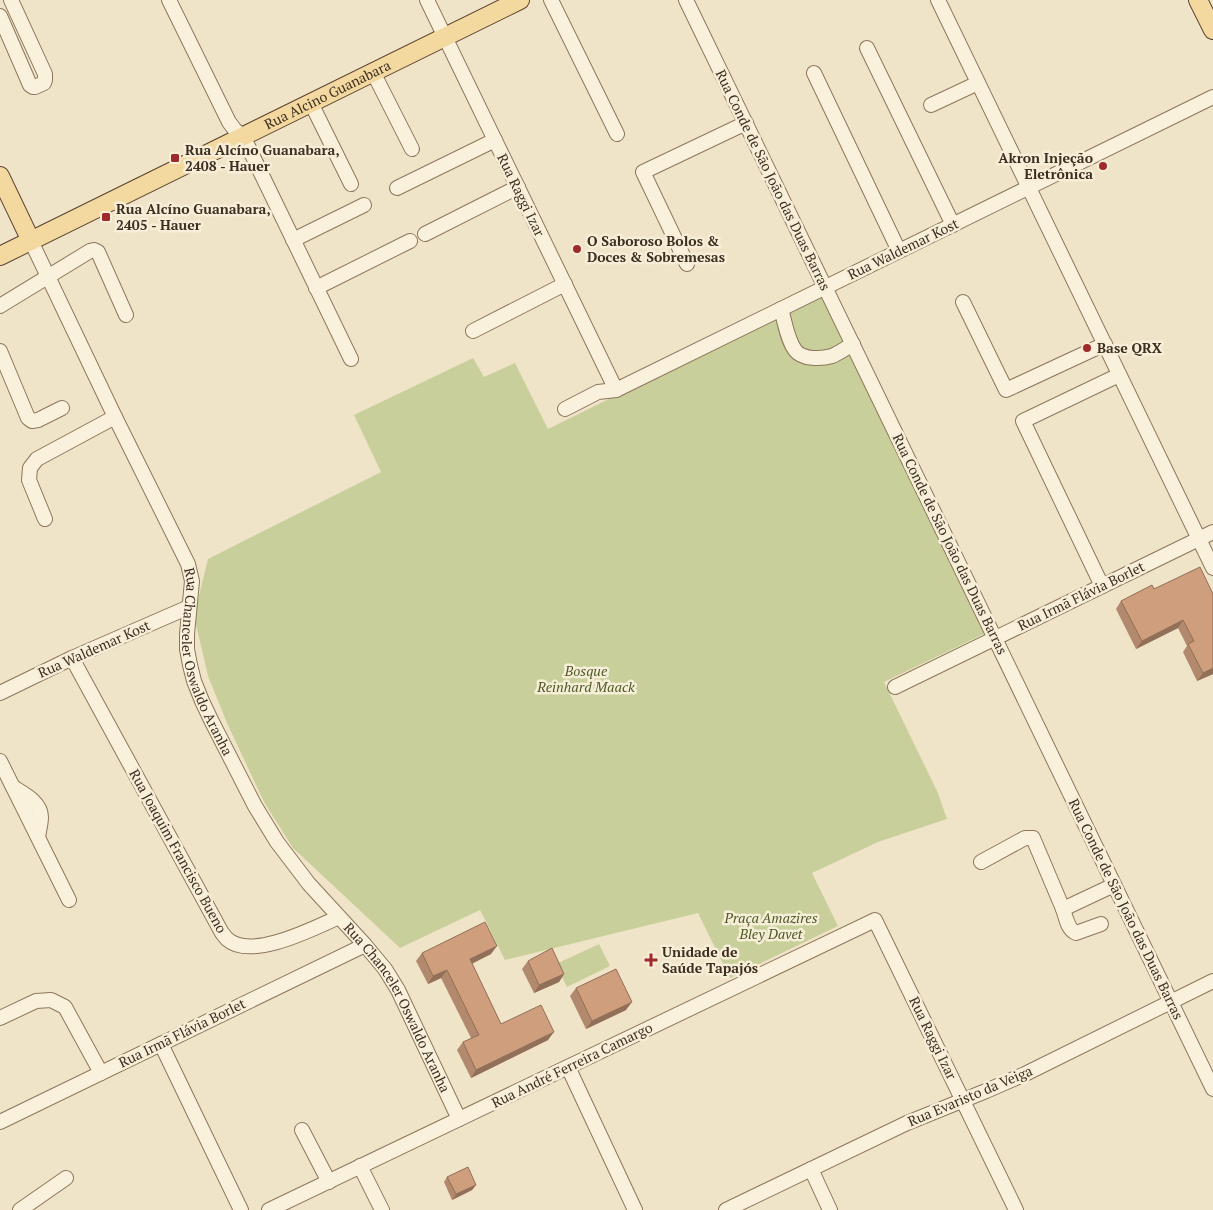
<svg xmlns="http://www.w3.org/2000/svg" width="1213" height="1210" font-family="'PT Serif',serif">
<rect width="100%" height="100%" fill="#f0e4c8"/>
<!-- green -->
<g fill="#c9cf9b">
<path d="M822 294 984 634 884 682 938 793 947 819 878 842 812 873 838 926 730 978 698 913 505 960 480 910 400 948 293 848 264 802 227 723 208 676 194 616 208 559 381 472 354 415 473 358 484 377 515 363 548 429Z"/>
<path d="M599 944 610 966 567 987 556 964Z"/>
</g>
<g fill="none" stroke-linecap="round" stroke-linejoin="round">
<defs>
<g id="minor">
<path d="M169 0 229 122 235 130 243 136 351 359"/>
<path d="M427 0 616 390"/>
<path d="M551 0 617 134"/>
<path d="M686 0 1213 1089"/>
<path d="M938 0 1213 568"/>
<path d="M0 16 30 85 33 87H35L44 83 45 80V74L11 0"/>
<path d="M867 48 953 225"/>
<path d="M373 72 412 149"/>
<path d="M814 73 899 251"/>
<path d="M311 103 351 184"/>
<path d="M931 105 978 83"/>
<path d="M397 188 495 140"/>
<path d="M425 234 518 187"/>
<path d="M293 240 364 205"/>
<path id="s1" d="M31 241 115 417 188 564 192 581 187 634V649L190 665 194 681 202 701 211 720 255 806 277 842 309 884 365 945 385 969 398 990 459 1119"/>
<path d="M687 264 643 172 746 123"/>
<path d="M316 288 410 241"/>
<path d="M963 302 1006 390 1105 344"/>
<path d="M0 306 90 251 94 250 98 252 126 315"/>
<path d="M781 309C785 322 787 339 795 350 802 360 822 359 832 356 839 353 846 348 853 344"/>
<path d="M473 331 565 284"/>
<path d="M0 351 28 418 32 421 38 420 62 408"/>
<path d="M565 409 598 392 616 390 1213 97"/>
<path d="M45 519 29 480 30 468 37 459 115 417"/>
<path d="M1102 586 1023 421 1119 375"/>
<path d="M72 658 222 933C224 935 225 937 227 939 251 961 314 928 339 917"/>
<path d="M895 687 1213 532"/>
<path d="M0 693 72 658 189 607"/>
<path d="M0 761 69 900"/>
<path d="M13 787C24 794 41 802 41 817 41 823 39 831 38 837"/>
<path d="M981 862 1025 838H1033L1063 909 1114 885"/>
<path d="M1063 909C1066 917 1067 929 1076 933L1101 924"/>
<path d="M0 1018 36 1001 51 1000 65 1007 101 1073"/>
<path d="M161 1044 241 1210"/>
<path d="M568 1067 635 1210"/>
<path d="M0 1122 365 945"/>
<path d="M302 1130 329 1182"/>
<path d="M360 1166 382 1210"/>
<path d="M811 1169 830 1210"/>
<path d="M20 1210 66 1178"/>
<path d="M269 1210 875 920 1016 1210"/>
<path d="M726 1210 907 1123 986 1091 1025 1074 1213 981"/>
</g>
<g id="major">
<path d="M1198 0 1213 30"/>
<path d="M0 176 31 241"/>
<path id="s2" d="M0 256 520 0"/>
</g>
</defs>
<!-- minor casing -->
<use href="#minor" stroke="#8d765c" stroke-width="16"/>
<!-- major casing -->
<use href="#major" stroke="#5b4430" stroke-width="20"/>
<!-- minor -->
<use href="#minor" stroke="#faf1dc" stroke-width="14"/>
<!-- major -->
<use href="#major" stroke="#f3d9a0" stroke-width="18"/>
</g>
<!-- wall -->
<g fill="#b2896c">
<path d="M1154 589 1213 594V674L1197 681 1183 652 1187 646 1178 628 1136 649 1116 609 1121 601Z"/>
<path d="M422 953 491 954 472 964 501 1024 548 1040 471 1078 457 1050 463 1042 471 1038 441 978 428 984 416 961Z"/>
<path d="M528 961 564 974 559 982 534 993 522 969Z"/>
<path d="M576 988 626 1010 586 1029 570 996Z"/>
<path d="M447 1177 476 1185 472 1190 452 1200 444 1182Z"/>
</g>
<!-- shaded-wall -->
<g fill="#916f58">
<path d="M1183 620 1178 628 1136 649 1142 641Z"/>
<path d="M1213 668V674L1197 681 1203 673Z"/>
<path d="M497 946 491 954 464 967 470 959Z"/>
<path d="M447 970 441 978 428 984 433 976Z"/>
<path d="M564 974 559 982 534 993 539 985Z"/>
<path d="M632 1002 626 1010 586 1029 592 1021Z"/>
<path d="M554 1032 548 1040 471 1078 476 1070Z"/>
<path d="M476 1185 472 1190 452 1200 456 1194Z"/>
</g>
<!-- building -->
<g fill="#cf9f7d" stroke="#916f58">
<path d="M1200 567 1213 594V668L1203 673 1188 644 1194 641 1183 620 1142 641 1121 601 1152 585 1154 589Z"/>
<path d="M485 922 497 946 470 959 501 1024 541 1005 554 1032 476 1070 463 1042 479 1035 447 970 433 976 422 953Z"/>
<path d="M552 948 564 974 539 985 528 961Z"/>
<path d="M616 969 632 1002 592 1021 576 988Z"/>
<path d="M468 1167 476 1185 456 1194 447 1177Z"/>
</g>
<!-- markers -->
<g fill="#9e2a2b" stroke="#f7eed8" stroke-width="2">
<rect x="170" y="153" width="10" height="10" rx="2.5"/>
<circle cx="1103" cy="166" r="5"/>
<rect x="101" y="212" width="10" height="10" rx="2.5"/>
<circle cx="577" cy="249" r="5"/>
<circle cx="1087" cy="348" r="5"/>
<path d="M648.5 952.5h5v5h5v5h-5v5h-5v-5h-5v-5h5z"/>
</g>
<g text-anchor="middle" stroke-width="5" stroke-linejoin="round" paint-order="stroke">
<!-- street labels -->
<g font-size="14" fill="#3d2e20" stroke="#f7eed8">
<text dy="5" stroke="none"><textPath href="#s2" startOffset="365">Rua Alcino Guanabara</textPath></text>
<text transform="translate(773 180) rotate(64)" y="5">Rua Conde de São João das Duas Barras</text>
<text transform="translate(521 195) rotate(64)" y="5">Rua Raggi Izar</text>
<text transform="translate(903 249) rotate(-26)" y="5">Rua Waldemar Kost</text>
<text transform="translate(950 544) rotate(64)" y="5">Rua Conde de São João das Duas Barras</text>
<text transform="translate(1081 596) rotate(-26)" y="5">Rua Irmã Flávia Borlet</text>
<text transform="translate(94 649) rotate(-24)" y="5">Rua Waldemar Kost</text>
<text dy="5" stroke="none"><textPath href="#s1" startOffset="461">Rua Chanceler Oswaldo Aranha</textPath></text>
<text transform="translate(178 851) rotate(61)" y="5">Rua Joaquim Francisco Bueno</text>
<text transform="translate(1126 909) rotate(64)" y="5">Rua Conde de São João das Duas Barras</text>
<text dy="5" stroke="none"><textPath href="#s1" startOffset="865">Rua Chanceler Oswaldo Aranha</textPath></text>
<text transform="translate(182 1033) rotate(-26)" y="5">Rua Irmã Flávia Borlet</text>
<text transform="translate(933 1038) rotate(64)" y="5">Rua Raggi Izar</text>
<text transform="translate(572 1065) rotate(-26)" y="5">Rua André Ferreira Camargo</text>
<text transform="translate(970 1096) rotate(-23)" y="5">Rua Evaristo da Veiga</text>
</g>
<!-- poi labels -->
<g font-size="14" font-weight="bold" fill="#3d2e20" stroke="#f7eed8" text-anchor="start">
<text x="185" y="155">Rua Alcíno Guanabara,<tspan x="185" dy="16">2408 - Hauer</tspan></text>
<text x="1093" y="163" text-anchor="end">Akron Injeção<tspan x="1093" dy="16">Eletrônica</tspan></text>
<text x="116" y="214">Rua Alcíno Guanabara,<tspan x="116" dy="16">2405 - Hauer</tspan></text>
<text x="587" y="246">O Saboroso Bolos &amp;<tspan x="587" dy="16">Doces &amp; Sobremesas</tspan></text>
<text x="1097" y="353">Base QRX</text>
<text x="662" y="957">Unidade de<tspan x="662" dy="16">Saúde Tapajós</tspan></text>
</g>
<!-- park labels -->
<g font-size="14" font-style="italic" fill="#4d5a26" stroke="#f7eed8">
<text x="586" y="676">Bosque<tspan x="586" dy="16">Reinhard Maack</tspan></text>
<text x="771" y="923">Praça Amazires<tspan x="771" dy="16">Bley Davet</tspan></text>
</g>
</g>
</svg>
